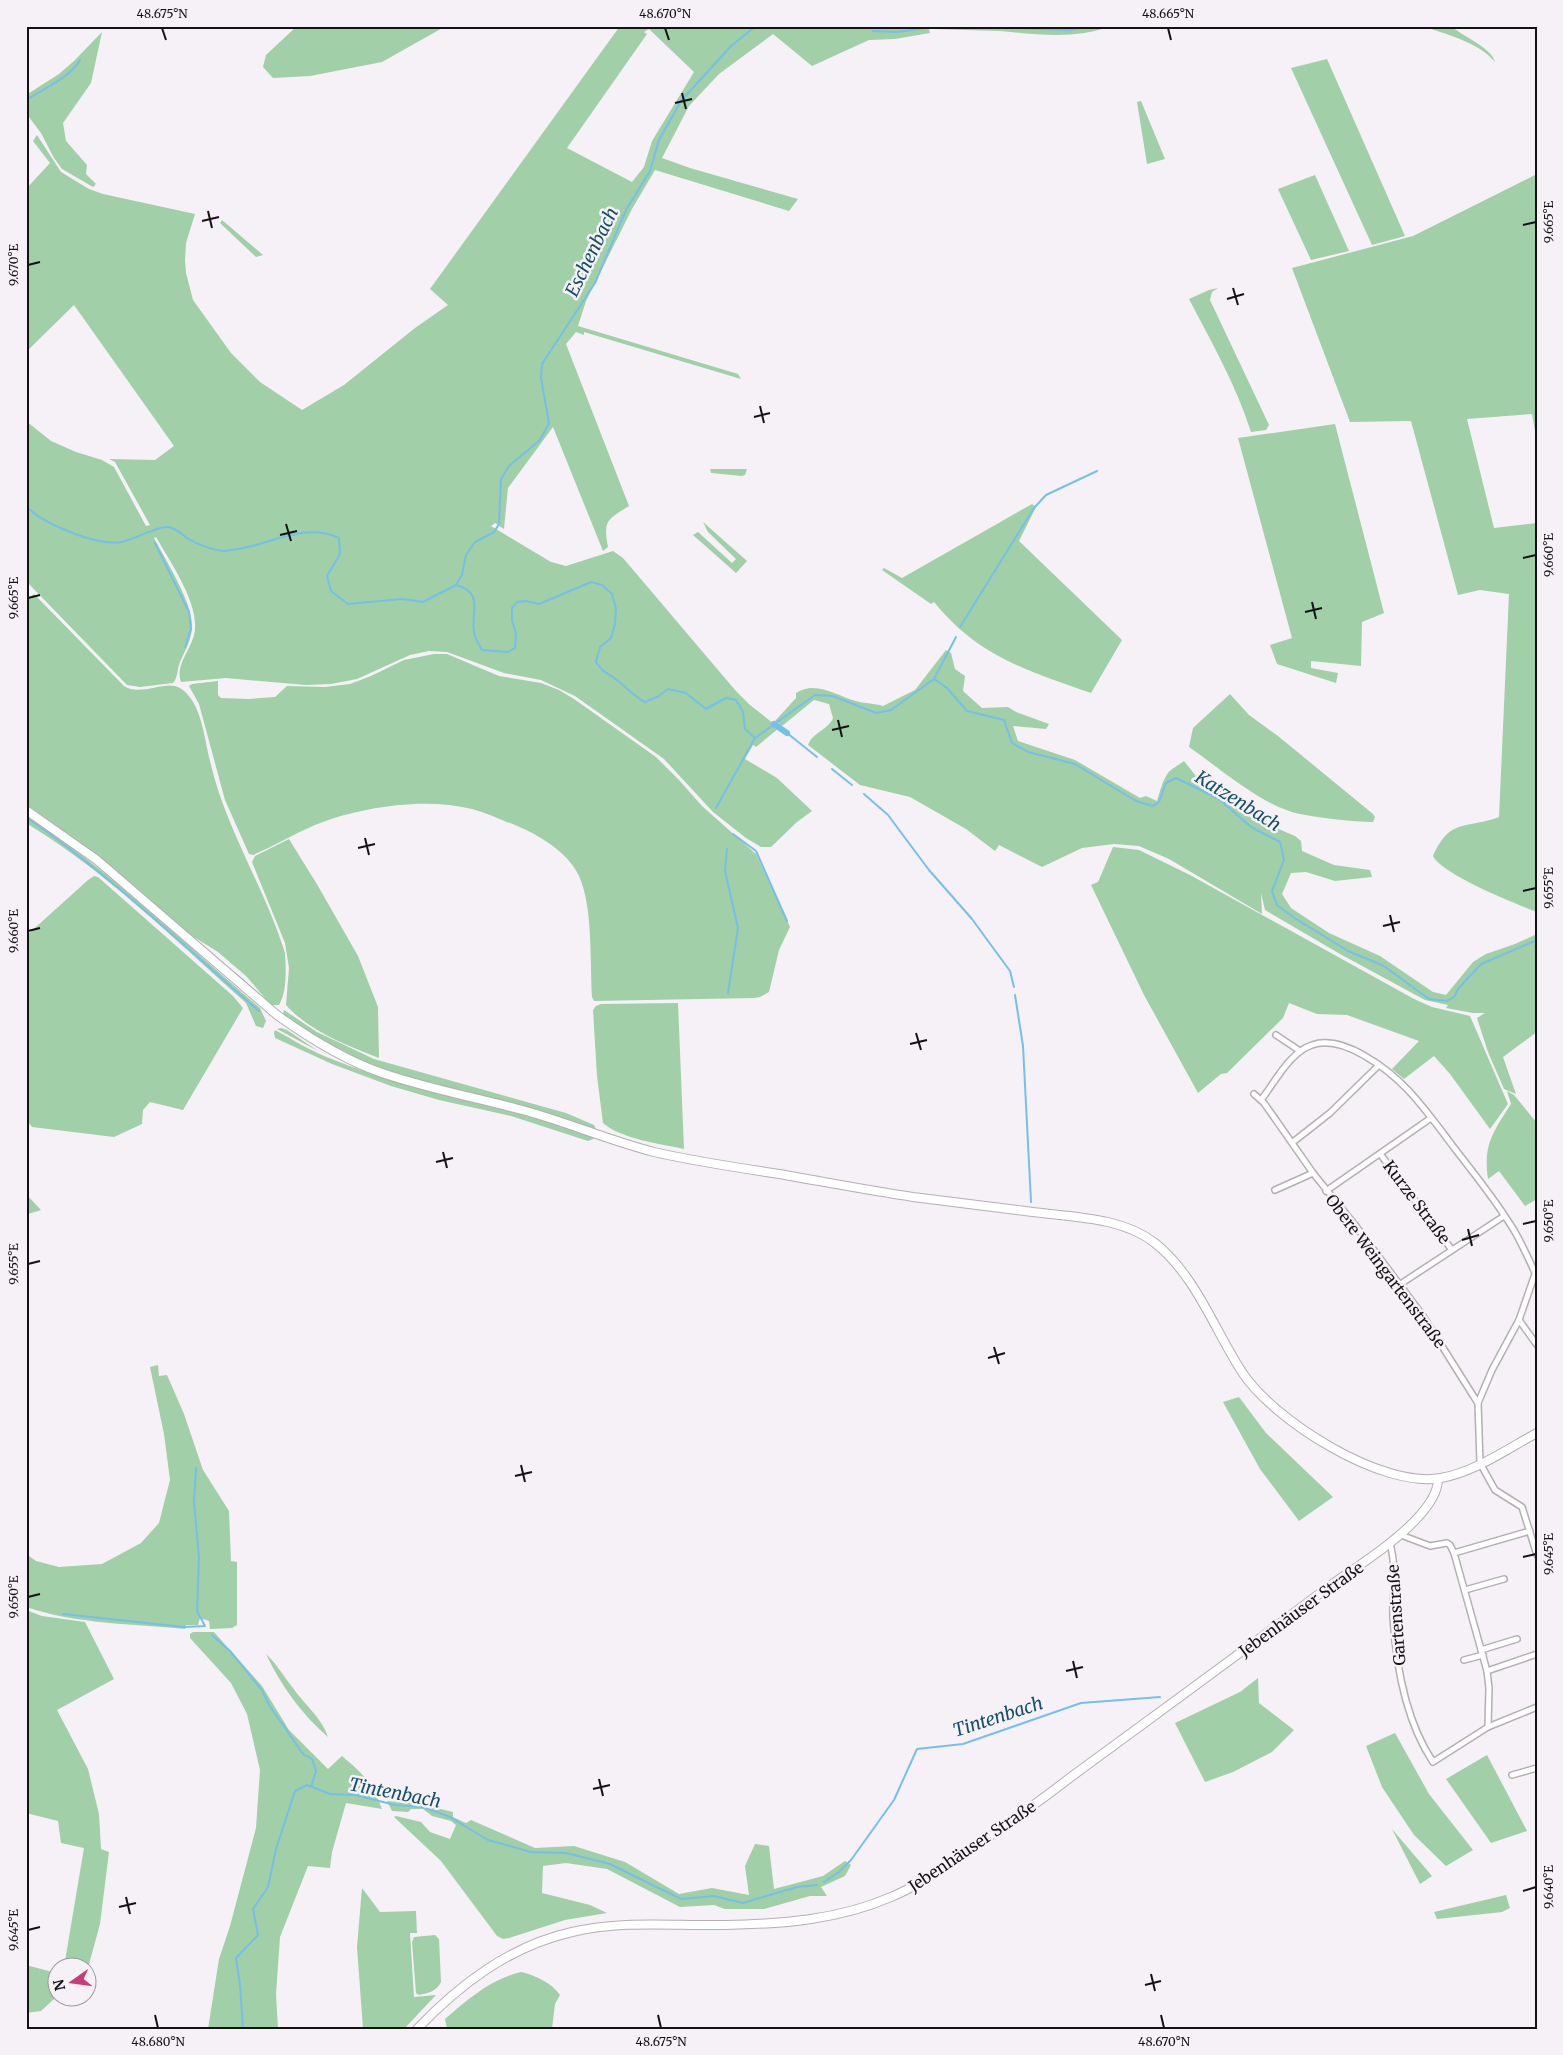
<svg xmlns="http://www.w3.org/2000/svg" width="1563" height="2055" font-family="Merriweather,serif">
<rect width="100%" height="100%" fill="#f6f1f6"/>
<!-- green -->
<g fill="#a0cfa8" fill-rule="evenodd">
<path d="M297 26H446L382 62 310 76 273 78 263 67 266 55Z"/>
<path d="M620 26H928L930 33 895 39 869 40 812 66 773 34 719 74 689 106 662 158 690 168 798 199 789 211 655 170 632 209 586 301 578 326 738 374 741 379 584 332V335L576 332 566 344 629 506C607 520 603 520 608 547L603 551 553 427 508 488 504 529 495 523 491 526 551 562 566 566 613 551 623 558 735 690 750 705 779 728 756 747 753 745 745 759 777 778 812 811 797 822 771 847H761L746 838 713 812 664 759 575 696 541 680 504 673 447 652 429 651 410 655 357 679 331 684 306 685 226 678 181 682C174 664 195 646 195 628 197 600 169 560 156 537L154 538C165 559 193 603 192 626 192 639 185 651 180 662 177 669 178 678 173 683L140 687 127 685 26 581V421L51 441 76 452 102 460 114 467 146 526 150 525 115 462 109 459 155 460 174 446 74 305 26 352V189L50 163 33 141 37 135 61 172 89 189 103 194 195 214 186 243 185 260 186 273 193 300 231 353 260 382 302 410 344 385 415 328 448 305 430 289ZM649 29 694 72 652 141 644 167 632 182 567 148 647 34 644 32Z"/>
<path d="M933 26 1058 28 1111 26C1075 40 1036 34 999 31 977 30 955 30 933 29Z"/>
<path d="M1422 26H1451C1462 36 1492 48 1495 62 1479 42 1445 34 1422 26Z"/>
<path d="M102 32 91 83 63 123 66 141 87 165 86 174 96 184 93 187 62 169 54 158 41 133 26 113V95L59 74 74 61Z"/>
<path d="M1327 59 1405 236 1372 245 1291 68Z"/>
<path d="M1141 101 1165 159 1147 164 1137 102Z"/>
<path d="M1537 174V442L1532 414 1467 419 1494 528 1537 523V912C1516 904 1441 874 1433 856 1451 817 1464 830 1499 817L1509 594 1480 590 1458 595 1411 421 1350 422 1292 268 1413 236Z"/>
<path d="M1315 175 1349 251 1311 260 1278 189Z"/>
<path d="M222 220 263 255 256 257 220 223Z"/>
<path d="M1218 288 1212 292 1210 300 1269 425 1266 430 1251 432C1236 385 1212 343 1189 299L1209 290Z"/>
<path d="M1335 424 1384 613 1362 622 1361 666 1311 661V668L1338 673 1336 683 1277 664 1270 645 1292 638 1238 438Z"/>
<path d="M710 469H747L745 475 742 476 711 473Z"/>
<path d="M1032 504 1036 507 1019 541 1122 640 1091 693C1027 671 978 656 934 602L931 604 882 570 884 568 902 578Z"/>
<path d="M703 522 747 561 736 573 693 535 698 532 732 563 736 559 708 532Z"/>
<path d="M34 594 124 686C141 697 166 679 180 688 202 702 204 738 210 761 225 828 265 888 285 953 286 969 287 992 279 1005H271L246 976 218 952 181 929 26 807V601Z"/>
<path d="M946 650 951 653 955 669 965 676 963 691 982 708 1008 707 1016 712 1049 724 1046 729 1013 726 1018 741 1075 760 1140 798 1146 796 1157 801C1160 792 1162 781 1168 773 1171 769 1179 765 1184 761L1200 781 1225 793 1248 816 1295 836 1301 841 1302 851 1334 865 1370 870 1372 877 1335 881 1306 872 1291 873 1282 894 1291 908 1329 933 1380 956 1433 992 1446 995 1473 962 1486 954 1515 944 1537 934V1032L1503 1057 1516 1094 1504 1089 1488 1052 1477 1018 1485 1013H1473L1446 1008 1448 1005 1425 1000 1340 954 1265 910 1261 893 1262 914 1169 859 1139 846 1114 844 1082 848 1042 867 999 845 995 851 966 829 910 797 860 785 808 745C813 732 828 730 833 718L829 704 814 700 782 726 775 721 796 698V693C816 680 837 696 856 701 866 704 874 703 883 706L915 690Z"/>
<path d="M434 654H447L499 676 541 683 559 690 574 699 656 757 679 780 702 806 756 854 790 927 779 950 769 992 760 997 754 998 594 1001 592 997C590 963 593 906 579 876 568 852 539 835 515 825 501 820 487 813 472 809 424 797 360 807 315 825 294 834 274 846 253 855L249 854 225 800 199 704 189 686 192 684 218 681V695L221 698 249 699 275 697 287 686 325 687 350 684 371 676 404 660Z"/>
<path d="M1230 694 1249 715 1278 736 1373 814 1375 817 1373 822C1353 822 1321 818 1300 814 1262 806 1221 769 1189 747L1193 728Z"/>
<path d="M26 815C111 871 183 942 260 1008L266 1021 263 1028 256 1026 246 1003C176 941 107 872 26 823Z"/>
<path d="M289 839 318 886 358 956 378 1007 379 1058C348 1046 309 1031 286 1005L289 968 285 943 252 862 255 856Z"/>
<path d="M1113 847 1139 850 1190 875 1414 999 1432 1007 1470 1016 1508 1104 1490 1129 1450 1074 1434 1056 1404 1079 1392 1069 1419 1041 1347 1015 1317 1014 1289 1003 1283 1018 1227 1073 1221 1074 1198 1093 1144 995 1091 885 1098 882Z"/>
<path d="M94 876 98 877 233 996 243 1008 183 1110 150 1102 143 1110 142 1124 114 1137 32 1127 26 1119V936L88 880Z"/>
<path d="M678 1003 684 1149C661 1144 621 1139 603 1123L597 1076 593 1010 596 1006 601 1004Z"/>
<path d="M284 1010 317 1032 374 1059 566 1113 594 1125 596 1129 595 1130C505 1096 405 1089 321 1040 308 1032 294 1024 283 1014Z"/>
<path d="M281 1028 287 1030 318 1051 277 1029Z"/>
<path d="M275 1030C293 1040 311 1051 329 1058 415 1093 508 1106 595 1137L593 1139 588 1141 511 1116 439 1100 391 1086 332 1064 275 1038 274 1033Z"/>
<path d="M1507 1091 1514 1095 1537 1123V1199L1525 1206 1499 1171 1488 1179C1483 1145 1493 1132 1511 1104Z"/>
<path d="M26 1194 41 1210 28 1214 26 1212Z"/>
<path d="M158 1365 159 1376 167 1375 184 1414 203 1470 229 1511 231 1561 237 1562V1625L232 1628 210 1629 209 1621 200 1618 198 1625H186L185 1629C133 1624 76 1624 26 1607V1554L36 1561 59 1567 102 1564 141 1543 159 1523 170 1480 164 1434 150 1367Z"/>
<path d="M1239 1397 1266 1433 1333 1497 1299 1521 1260 1469 1223 1402Z"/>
<path d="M26 1610 42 1616 85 1622 114 1679 57 1710 88 1769 99 1814 101 1849 109 1852 100 1924 88 1968 64 1967 84 1848 61 1843 58 1821 26 1813Z"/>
<path d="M193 1632H214L262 1686 289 1730 328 1769 342 1756C363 1774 372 1782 382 1809L346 1803 332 1852 330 1868 308 1866 280 1937 276 1994 278 2029H208L219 1959 230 1926 256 1828 260 1770 247 1714 231 1683 190 1638V1634Z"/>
<path d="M266 1654C277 1664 284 1677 293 1688 304 1704 322 1718 328 1737 302 1715 280 1684 266 1654Z"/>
<path d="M1258 1678 1259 1703 1294 1730 1272 1752 1233 1772 1205 1782 1175 1723 1240 1692Z"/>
<path d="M1395 1733 1429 1794 1473 1850 1446 1866 1414 1835 1382 1787 1366 1746Z"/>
<path d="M1487 1755 1527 1831 1491 1843 1446 1779Z"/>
<path d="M387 1801 416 1803 453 1812V1817L466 1823 471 1820 535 1848 574 1846 625 1862 679 1894 712 1888 749 1895 745 1866 755 1844 769 1846 774 1889 823 1876 845 1861 851 1865 845 1876 821 1887 827 1896H810L764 1909H725L714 1905 680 1907 607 1869 566 1863 543 1866 542 1893 590 1905 607 1913 565 1920 509 1938 503 1939 497 1936 441 1861 394 1817 396 1816 421 1822 430 1832 450 1839 456 1825 451 1821 432 1816 423 1809H411L408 1812 392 1811Z"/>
<path d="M1392 1829 1432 1876 1420 1884Z"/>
<path d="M362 1888 380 1912 416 1911 417 1933H410L414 1997 436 1995 404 2029H363L357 1947Z"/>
<path d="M1506 1895 1510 1908 1502 1912 1437 1919 1434 1912Z"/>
<path d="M435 1935 439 1939 441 1982C437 1991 428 1993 419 1995L416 1993 412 1942 414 1937Z"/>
<path d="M26 1965 56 1973 54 1999 41 2011 26 2013Z"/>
<path d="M521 1972C535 1975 552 1983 560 1995L555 2004 552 2029H447L445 2019C468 1999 491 1979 521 1972Z"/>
</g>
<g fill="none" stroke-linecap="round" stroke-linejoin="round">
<!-- stream -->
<g stroke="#76c0e7" stroke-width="2">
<path d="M946 26 1070 30 1092 26"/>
<path d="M87 27 88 26"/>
<path d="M873 31 897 32 926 28"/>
<path d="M26 100C42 90 72 76 80 60"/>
<path d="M26 506C43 524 96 546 121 542 135 540 155 526 168 527 178 529 180 533 187 538 196 544 213 550 223 551 228 551 234 549 238 549 271 544 306 522 339 538L340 554 327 576 331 591 348 604 402 599 423 602 456 585 462 575 466 555 475 542 494 532 499 524 501 479 509 466 540 440 549 423 541 378 542 364 595 283 626 210 650 171 659 140 681 101 731 46 756 26"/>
<path d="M155 543 189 612 191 629 185 647"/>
<path d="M456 585C484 593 471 610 474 631 474 637 479 645 482 650L508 652 515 648 516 634 512 620V608L517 602 526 601 539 604 591 582 602 585 612 594 616 609 615 624 611 638 600 647 596 662C604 674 607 672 617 680 627 688 634 696 645 702L657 697 668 689 686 693 706 709 726 698 736 700 743 712 745 729 755 738 815 695 833 696 876 713 891 710 934 679 947 688 967 711 1004 720 1012 743 1028 752 1075 764 1136 801 1153 806 1159 802 1166 783 1176 778 1219 799 1251 827 1280 842 1284 860 1272 891 1277 905 1293 917 1348 951 1384 966 1429 999 1447 1001 1454 997 1458 989 1481 964 1537 940"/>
<path d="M960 627 1034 508 1046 495 1097 471"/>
<path d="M934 679 956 637"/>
<path d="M787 733 817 757"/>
<path d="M832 769 852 785"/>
<path d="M864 794 888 815 929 870 972 919 1010 971 1014 987"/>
<path d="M716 808 755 738"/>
<path d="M26 817C110 875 183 945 259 1011"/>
<path d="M733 834 756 851 787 921"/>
<path d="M727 849 725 871 738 928 728 993"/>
<path d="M234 973 244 981"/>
<path d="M1015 995 1023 1046 1031 1202"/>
<path d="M63 1614 184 1627 205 1626 197 1611 199 1557 194 1502 196 1468"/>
<path d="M212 1635 230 1651 262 1690 269 1705 303 1754 312 1759 316 1771 311 1787"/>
<path d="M824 1882 839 1872 851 1860 894 1800 917 1749 963 1744 1081 1703 1160 1697"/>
<path d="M243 2029 240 1985 236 1958 258 1935 253 1909 268 1887 276 1849 295 1791 307 1785 330 1794 355 1795 395 1805 423 1807 450 1817 488 1840 531 1852 566 1853 610 1864 681 1899 714 1896 743 1903 797 1887 817 1885"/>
</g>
<!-- canal -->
<path stroke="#76c0e7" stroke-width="6" d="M774 724 787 733"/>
<defs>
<g id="street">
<path d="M1276 1035 1300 1051"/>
<path d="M1254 1094 1264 1103 1313 1173 1355 1225 1423 1316 1474 1397 1478 1403 1480 1463 1495 1490 1522 1507 1537 1555"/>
<path d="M1261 1100C1275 1082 1290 1052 1312 1045 1343 1034 1388 1069 1408 1090 1425 1108 1440 1129 1455 1149 1476 1176 1498 1203 1515 1232 1523 1246 1530 1262 1537 1277"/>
<path d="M1293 1142 1330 1113 1379 1065"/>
<path d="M1381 1155 1452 1250"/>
<path d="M1275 1190 1313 1173"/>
<path d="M1326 1191 1431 1118"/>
<path d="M1399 1285 1504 1216"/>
<path d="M1519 1320 1537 1345"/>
<path d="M1478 1403 1492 1370 1519 1320 1535 1274"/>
<path d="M1401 1535 1430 1546 1447 1543 1450 1545 1454 1553 1487 1671 1489 1688 1488 1727"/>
<path d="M1390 1544C1397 1567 1392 1594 1393 1617 1396 1666 1405 1720 1433 1762L1488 1727 1537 1707"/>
<path d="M1454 1553 1530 1531"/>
<path d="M1465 1590 1504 1579"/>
<path d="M1481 1650 1517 1639"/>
<path d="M1464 1660 1483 1655"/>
<path d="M1487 1671 1537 1654"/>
<path d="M1512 1775 1537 1768"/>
</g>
<g id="secondary">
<path d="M26 810 97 860 277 1015C309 1038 344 1060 382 1073 429 1089 478 1098 526 1111 569 1123 611 1141 654 1152 693 1161 733 1167 773 1173 820 1181 866 1190 913 1197 953 1202 993 1207 1033 1212 1072 1217 1122 1217 1155 1243 1196 1276 1214 1329 1242 1372 1273 1420 1382 1489 1441 1478 1475 1472 1507 1449 1537 1433"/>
<path d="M417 2029C460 1984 510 1946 572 1932 622 1920 674 1926 725 1925 782 1924 838 1920 891 1897 915 1887 937 1872 959 1857 999 1831 1037 1803 1075 1774 1162 1710 1249 1647 1335 1582 1363 1563 1438 1516 1438 1479"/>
</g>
</defs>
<!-- street casing -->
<use href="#street" stroke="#b3afb3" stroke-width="8"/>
<!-- secondary casing -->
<use href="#secondary" stroke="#b3afb3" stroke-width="10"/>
<!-- street -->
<use href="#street" stroke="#fff" stroke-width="5"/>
<!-- secondary -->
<use href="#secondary" stroke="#fff" stroke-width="8"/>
</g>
<!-- ticks -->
<path fill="none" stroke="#141314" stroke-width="2" d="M162 28 166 40M665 28 669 40M1168 28 1171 40M682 93 686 109M675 103 692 99M208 211 212 228M202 221 219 217M1523 225 1536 222M28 265 40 262M1233 288 1238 305M1227 299 1244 294M760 406 764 423M754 417 770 413M286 524 291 541M280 535 297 531M1523 558 1536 555M28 598 40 595M1312 602 1316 619M1305 612 1322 608M838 720 842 737M832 730 849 726M365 838 369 855M358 848 375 844M1523 891 1536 888M1390 915 1394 932M1383 926 1400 922M28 931 40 928M916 1033 921 1050M910 1044 927 1040M443 1152 447 1168M436 1162 453 1158M1523 1224 1536 1221M1468 1229 1472 1246M1462 1240 1479 1235M28 1264 40 1261M994 1347 999 1364M988 1358 1005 1353M521 1465 525 1482M515 1476 532 1472M1523 1557 1536 1554M28 1597 40 1594M1073 1661 1077 1678M1066 1671 1083 1667M599 1779 603 1796M593 1789 610 1785M1523 1891 1536 1887M126 1897 130 1914M119 1907 136 1903M28 1930 40 1927M1151 1974 1155 1991M1145 1985 1161 1981M155 2015 158 2028M658 2015 661 2028M1161 2015 1164 2028"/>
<g text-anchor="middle" stroke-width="5" stroke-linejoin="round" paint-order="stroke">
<!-- street labels -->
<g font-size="16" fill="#141314" stroke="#f6f1f6">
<text transform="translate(1417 1202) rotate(53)" y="6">Kurze Straße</text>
<text transform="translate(1386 1271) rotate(53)" y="6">Obere Weingartenstraße</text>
<text transform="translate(1301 1609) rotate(-36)" y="6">Jebenhäuser Straße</text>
<text transform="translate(1396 1615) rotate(-94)" y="6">Gartenstraße</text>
<text transform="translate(972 1846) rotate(-34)" y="6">Jebenhäuser Straße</text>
</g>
<!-- water labels -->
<g font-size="18" font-style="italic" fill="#144f6a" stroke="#f6f1f6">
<text transform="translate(592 252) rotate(-64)" y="6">Eschenbach</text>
<text transform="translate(1238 801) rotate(32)" y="6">Katzenbach</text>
<text transform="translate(998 1717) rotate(-18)" y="6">Tintenbach</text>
<text transform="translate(395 1793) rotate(11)" y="6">Tintenbach</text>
</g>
</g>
<!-- border -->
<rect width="1563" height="2055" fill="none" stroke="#f6f1f6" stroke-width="55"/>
<!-- north arrow -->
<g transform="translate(72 1982) rotate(256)"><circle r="24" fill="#f6f1f6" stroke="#9c989c"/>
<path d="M0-4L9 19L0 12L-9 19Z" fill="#c73d77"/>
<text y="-8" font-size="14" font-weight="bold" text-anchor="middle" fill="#141314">N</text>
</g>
<rect x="28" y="28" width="1508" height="2000" fill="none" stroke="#141314" stroke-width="2"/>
<g font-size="12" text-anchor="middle" fill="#141314">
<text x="162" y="18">48.675°N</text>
<text x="665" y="18">48.670°N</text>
<text x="1168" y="18">48.665°N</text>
<text transform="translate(1549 222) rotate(-90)" y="4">9.665°E</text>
<text transform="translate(14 265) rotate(-90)" y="4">9.670°E</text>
<text transform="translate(1549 555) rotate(-90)" y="4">9.660°E</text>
<text transform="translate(14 598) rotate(-90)" y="4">9.665°E</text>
<text transform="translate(1549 888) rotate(-90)" y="4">9.655°E</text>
<text transform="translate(14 931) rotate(-90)" y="4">9.660°E</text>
<text transform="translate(1549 1221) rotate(-90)" y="4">9.650°E</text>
<text transform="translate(14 1264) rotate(-90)" y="4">9.655°E</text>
<text transform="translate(1549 1554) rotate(-90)" y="4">9.645°E</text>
<text transform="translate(14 1597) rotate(-90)" y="4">9.650°E</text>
<text transform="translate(1549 1887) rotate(-90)" y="4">9.640°E</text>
<text transform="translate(14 1930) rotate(-90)" y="4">9.645°E</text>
<text x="158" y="2046">48.680°N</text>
<text x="661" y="2046">48.675°N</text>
<text x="1164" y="2046">48.670°N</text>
</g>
</svg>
